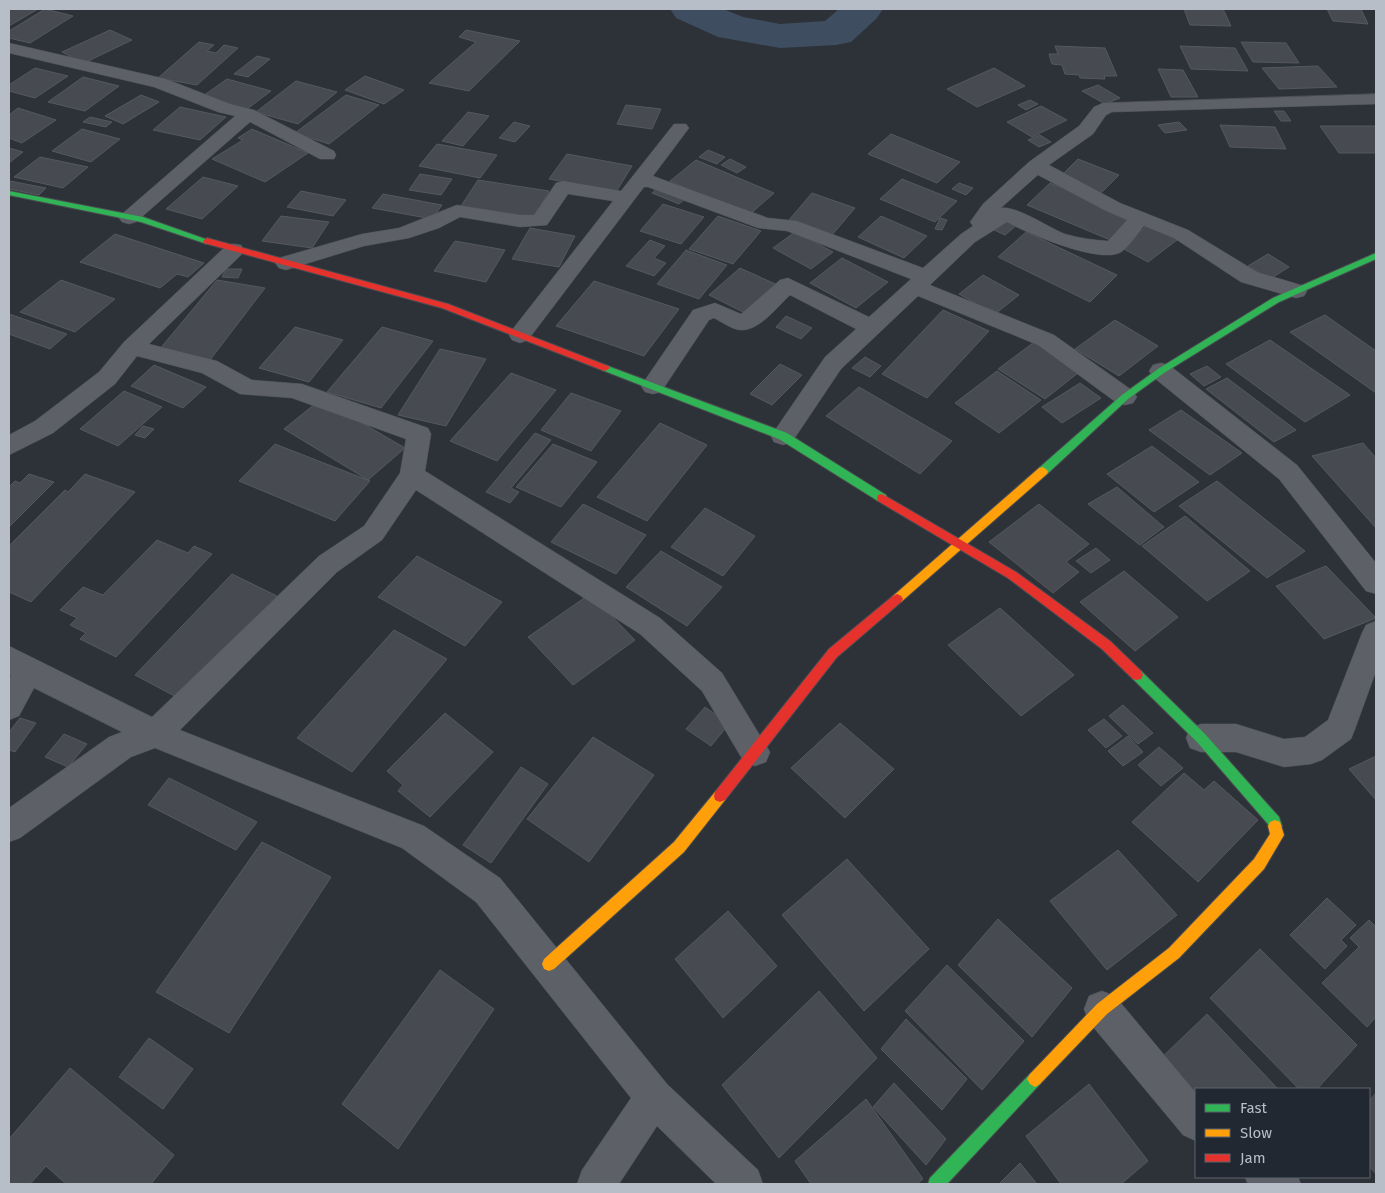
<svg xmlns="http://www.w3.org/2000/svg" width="1385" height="1193" font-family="'Fira Sans',sans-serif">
<rect width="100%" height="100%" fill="#2c3238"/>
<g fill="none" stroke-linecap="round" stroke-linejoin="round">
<!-- river -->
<path fill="#3e4d5f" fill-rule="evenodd" d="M670 9H723L743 17 780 24 825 21 839 9H883L877 18 851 42 836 45 780 48 718 37 676 18Z"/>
</g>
<!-- building -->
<g fill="#474b51" stroke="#55595f">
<path d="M9 9H38L9 26Z"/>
<path d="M45 9 73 16 30 43 9 38V31Z"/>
<path d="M1184 9H1223L1231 26 1190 25Z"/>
<path d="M1327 9H1361L1368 24 1333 21Z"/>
<path d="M110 30 132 40 84 63 62 52Z"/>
<path d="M466 30 520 41 469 91 429 83 476 42 459 37Z"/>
<path d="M199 42 214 45 207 51 216 53 224 45 238 48 197 85 158 78Z"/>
<path d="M1241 42 1286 43 1299 63 1253 62Z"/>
<path d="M1055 46 1105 48 1117 76H1104L1105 79 1080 78 1079 75 1065 74 1062 65 1052 64 1049 54H1058Z"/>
<path d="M1180 46 1235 48 1248 71 1191 69Z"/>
<path d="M257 56 270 59 248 77 234 74Z"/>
<path d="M1318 66 1337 87 1279 89 1262 68Z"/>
<path d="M35 68 68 76 35 98 9 91V85Z"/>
<path d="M994 68 1025 86 977 107 947 89Z"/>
<path d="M1158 69 1183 70 1198 97H1171Z"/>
<path d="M365 76 404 90 384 104 345 90Z"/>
<path d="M83 77 119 86 85 111 48 102Z"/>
<path d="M227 79 271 91 247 109 203 96Z"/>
<path d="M296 81 337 92 298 124 256 112Z"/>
<path d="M1098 85 1120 98 1105 104 1082 91Z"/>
<path d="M141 95 159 102 123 124 105 116Z"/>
<path d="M346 95 379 105 329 144 295 133Z"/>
<path d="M1030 100 1038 104 1026 110 1018 105Z"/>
<path d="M626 105 661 109 652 129 617 124Z"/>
<path d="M1041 106 1067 120 1032 137 1007 122Z"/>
<path d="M180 107 226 117 200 140 153 130Z"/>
<path d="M18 108 56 120 22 143 9 138V115Z"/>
<path d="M1274 111H1284L1291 121H1281Z"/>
<path d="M468 112 489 116 463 146 442 141Z"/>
<path d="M90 117 112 122 106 127 83 122Z"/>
<path d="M514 122 530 126 515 142 499 138Z"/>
<path d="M1179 122 1187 130 1165 133 1158 125Z"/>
<path d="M1220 125 1275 127 1286 149 1230 147Z"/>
<path d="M1320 126H1376V153H1339Z"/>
<path d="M82 129 120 139 91 162 52 151Z"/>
<path d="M252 129 308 153 265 182 212 159 243 140 238 138Z"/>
<path d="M891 134 960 162 937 183 868 154Z"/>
<path d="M1040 135 1051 142 1039 147 1028 140Z"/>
<path d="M437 144 497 155 480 178 419 166Z"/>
<path d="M9 148 23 152 9 163Z"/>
<path d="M708 150 725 157 717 164 699 157Z"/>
<path d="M567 154 632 166 616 192 549 179Z"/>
<path d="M40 157 88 167 63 188 14 177Z"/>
<path d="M730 159 746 167 737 173 721 165Z"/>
<path d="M1078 159 1119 175 1100 194 1059 178Z"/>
<path d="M696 160 774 193 748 216 670 181Z"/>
<path d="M420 174 452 179 441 195 409 190Z"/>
<path d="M203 177 238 186 202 219 166 209Z"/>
<path d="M902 179 957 201 935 222 880 199Z"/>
<path d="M478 180 549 191 534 217 461 206Z"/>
<path d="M10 181 46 188 39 195 9 189Z"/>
<path d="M959 183 973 188 966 195 952 189Z"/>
<path d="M1050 183 1137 219 1115 242 1027 205Z"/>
<path d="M660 186 687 197 679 204 652 193Z"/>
<path d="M301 191 346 200 333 216 287 207Z"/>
<path d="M812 193 855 208 832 235 789 220Z"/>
<path d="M383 194 442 205 432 219 372 208Z"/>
<path d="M663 204 704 217 681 244 640 231Z"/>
<path d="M281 216 329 222 312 248 262 241Z"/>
<path d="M718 216 761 231 733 264 689 249Z"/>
<path d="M881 216 927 236 904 258 858 237Z"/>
<path d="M940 218 947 220 942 230 935 229Z"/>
<path d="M1005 219 1017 225 1005 235 992 229Z"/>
<path d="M1148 225 1177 240 1148 262 1120 247Z"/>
<path d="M530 228 575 236 559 267 512 259Z"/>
<path d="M795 232 833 252 811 269 773 248Z"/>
<path d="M1026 232 1117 275 1090 302 998 257Z"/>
<path d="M115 234 204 263 188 277 177 274 160 288 80 262Z"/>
<path d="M650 240 665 246 654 258 666 263 654 276 626 266Z"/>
<path d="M455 241 505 250 486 282 434 271Z"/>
<path d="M686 250 727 265 699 299 657 284Z"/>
<path d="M1268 254 1289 267 1270 279 1248 266Z"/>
<path d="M842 258 888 282 856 308 810 283Z"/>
<path d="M740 268 782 287 751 316 709 295Z"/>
<path d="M226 269H242L238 278 222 277Z"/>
<path d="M983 275 1019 295 995 314 959 294Z"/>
<path d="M61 280 115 299 75 332 20 312Z"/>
<path d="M217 280 265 288 210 360 159 350Z"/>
<path d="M594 281 679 309 644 356 556 326Z"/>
<path d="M943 310 989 331 927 398 882 374Z"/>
<path d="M9 314 67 334 50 349 9 334Z"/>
<path d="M1325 315 1376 351V393L1290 332Z"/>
<path d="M786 316 812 328 801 339 776 327Z"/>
<path d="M1115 320 1158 346 1119 376 1075 349Z"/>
<path d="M295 327 343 340 309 382 259 368Z"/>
<path d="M382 327 433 341 381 408 327 392Z"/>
<path d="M1037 340 1083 369 1045 399 998 369Z"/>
<path d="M1270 340 1350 395 1305 422 1226 364Z"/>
<path d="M440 349 486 359 446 426 398 415Z"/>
<path d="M865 357 881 366 870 377 852 368Z"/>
<path d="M780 364 802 375 772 405 750 394Z"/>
<path d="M154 365 206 387 183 408 131 386Z"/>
<path d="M1207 366 1221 377 1204 386 1190 374Z"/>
<path d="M997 371 1041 400 999 433 955 403Z"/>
<path d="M511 373 556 390 497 461 450 441Z"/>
<path d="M1227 378 1296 430 1274 442 1206 389Z"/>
<path d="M1080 383 1101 398 1062 423 1042 407Z"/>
<path d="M859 387 952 441 920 474 826 416Z"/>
<path d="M124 391 162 407 118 446 80 429Z"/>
<path d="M571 393 621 411 591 451 541 430Z"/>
<path d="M321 399 405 448 368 480 284 429Z"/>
<path d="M1181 410 1242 453 1210 475 1149 430Z"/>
<path d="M660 423 707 445 647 521 597 497Z"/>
<path d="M143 426 154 429 145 438 135 435Z"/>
<path d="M535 433 551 440 511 488 519 492 510 503 486 492Z"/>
<path d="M1363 443 1376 458V528L1312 456Z"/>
<path d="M275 444 370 481 335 521 239 481Z"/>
<path d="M553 444 597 462 561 507 516 487Z"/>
<path d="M1152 446 1199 482 1154 512 1107 474Z"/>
<path d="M29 474 54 482 9 527V487L15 481 20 483Z"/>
<path d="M85 474 135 492 31 602 9 592V546L65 490 68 492Z"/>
<path d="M1217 481 1305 551 1267 578 1179 506Z"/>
<path d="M1117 487 1164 527 1140 545 1088 504Z"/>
<path d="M583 504 646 535 616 574 551 542Z"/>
<path d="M1039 504 1089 544 1066 562 1079 572 1053 593 989 542Z"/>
<path d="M705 508 755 536 723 576 671 547Z"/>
<path d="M1185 516 1250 571 1207 601 1142 546Z"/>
<path d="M157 540 188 553 194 546 212 554 116 657 80 639 86 633 70 625 77 618 60 610 83 587 103 595Z"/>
<path d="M1096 548 1110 560 1091 573 1076 561Z"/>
<path d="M661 551 722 587 687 626 626 587Z"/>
<path d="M417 556 502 602 465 646 378 597Z"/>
<path d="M1326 566 1376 618 1324 639 1276 586Z"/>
<path d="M1124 571 1178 617 1135 651 1080 602Z"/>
<path d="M232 574 277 596 182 700 135 675Z"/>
<path d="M590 594 635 640 573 685 528 637Z"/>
<path d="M1000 608 1074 675 1021 716 948 645Z"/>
<path d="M394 630 447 659 352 772 297 738Z"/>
<path d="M1123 705 1153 733 1138 744 1109 716Z"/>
<path d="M705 707 729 724 711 746 686 729Z"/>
<path d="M445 713 493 752 430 817 398 791 403 785 387 771Z"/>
<path d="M20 718 36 723 15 752 9 750V732Z"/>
<path d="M1104 719 1122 736 1106 748 1088 730Z"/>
<path d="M840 723 894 769 845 818 791 768Z"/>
<path d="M64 734 87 744 68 767 45 757Z"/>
<path d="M1128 736 1143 752 1123 766 1108 751Z"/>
<path d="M593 737 654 775 589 862 527 819Z"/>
<path d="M1159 747 1183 768 1161 786 1138 765Z"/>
<path d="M1376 756V800L1349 769Z"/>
<path d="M521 767 548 784 491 863 463 845Z"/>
<path d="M1184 773 1204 790 1214 781 1258 820 1198 882 1132 822Z"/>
<path d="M169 778 257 822 236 850 148 805Z"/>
<path d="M262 842 331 877 229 1033 156 992Z"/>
<path d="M1118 850 1177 915 1107 970 1050 901Z"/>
<path d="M847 859 929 949 864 1011 782 915Z"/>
<path d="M1327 898 1356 925 1341 940 1347 946 1325 969 1290 935Z"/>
<path d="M728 911 777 966 723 1018 675 959Z"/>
<path d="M998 919 1072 988 1032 1037 958 965Z"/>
<path d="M1369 920 1376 927V1017L1367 1027 1322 983 1359 947 1350 938Z"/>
<path d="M1260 949 1357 1045 1317 1089H1299L1210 998Z"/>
<path d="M947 965 1024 1041 982 1090 905 1011Z"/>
<path d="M440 970 494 1009 398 1149 342 1104Z"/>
<path d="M819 991 877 1058 779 1158 722 1085Z"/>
<path d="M1207 1014 1278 1089H1196V1108L1156 1063Z"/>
<path d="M906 1019 967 1079 942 1110 881 1049Z"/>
<path d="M149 1038 193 1069 163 1109 119 1077Z"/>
<path d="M70 1068 174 1155 151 1184H66L46 1166 30 1184H9V1139Z"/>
<path d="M894 1083 946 1139 926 1165 873 1107Z"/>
<path d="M1089 1084 1148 1161 1121 1184H1061L1026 1136Z"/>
<path d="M1376 1093V1174L1369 1166V1101Z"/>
<path d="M866 1099 923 1179 917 1184H811L795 1161Z"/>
<path d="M1020 1163 1037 1184H999Z"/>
</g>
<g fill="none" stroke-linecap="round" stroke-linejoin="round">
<defs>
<g id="street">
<path d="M9 43 166 79 230 104 254 110 334 151 336 155 334 159H320L250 122 136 222 129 224 122 222 119 218 122 214 235 116 218 112 154 87 9 53Z"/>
<path d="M1376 94V104L1112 112 1106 115 1093 134 1049 165 1120 203 1188 230 1257 272 1304 286 1307 291 1304 296 1296 298 1241 282 1174 238 1144 226C1137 234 1129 247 1121 252 1101 265 1026 233 1007 222L975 242 930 285 1054 335 1133 391 1137 397 1133 403 1125 405 1117 403 1038 345 918 296 841 369 792 442 783 445 774 442 771 436 825 357 856 329 790 295C778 306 761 329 743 330 734 331 722 322 714 318L709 320 661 392 653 394 645 392 641 386 645 380 693 310 715 303 741 314 780 280 788 278 869 317 911 279 787 231 758 228 648 187H644L528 340 520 343 512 340 509 335 512 330 613 201 568 194 547 225 520 227 460 217 439 228 409 238 364 246 286 270 279 268 275 263 279 258 362 234 399 228 457 205 520 215H534L556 183 563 181 621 191 674 124H686L689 128 653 176 768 218 797 221 923 268 961 234 973 226 970 222 983 204 1029 162 1079 126 1094 107 1103 103ZM1038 175 1106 211 1127 220 1108 241C1093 240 1079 238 1065 234 1049 228 1016 205 1001 208Z"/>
<path d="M234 244 241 245 244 250 241 255 149 344 217 361 252 380 302 384 428 428 431 434 425 471 660 618 722 673 770 752 766 762 755 766 744 762 702 691 640 634 416 490 382 540 337 572 180 730 424 826 500 878 667 1084 758 1170 763 1184H716L657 1126 619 1184H577L582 1170 631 1098 476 902 402 848 155 748 131 757 20 838 9 842V808L109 737 122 732 34 688 19 716 9 720V679L11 675 9 674V646L152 717 319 556 364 526 400 473 406 439 292 398 240 394 202 373 137 356 115 384 53 433 9 455V435L35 421 99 372 124 342 227 245Z"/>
<path d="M1161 363 1169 365 1297 465 1376 563V594L1366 591 1279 479 1153 377 1149 371 1153 365Z"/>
<path d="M1376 621V671L1355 729 1351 739 1322 760 1311 764 1284 767 1236 752H1201L1190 748 1186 738 1190 728 1201 724H1236L1284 739 1305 737 1328 720 1362 633 1366 625Z"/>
<path d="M1102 991 1115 996 1196 1093V1141L1183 1135 1089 1022 1084 1009 1089 996Z"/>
<path d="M1245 1177H1298L1301 1184H1248Z"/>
</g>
<g id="fast">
<path d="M9 191 143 217 211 241 207 244 141 222 9 195Z"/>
<path d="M1376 253V259L1279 302 1164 373 1128 399 1047 474H1039L1038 471 1039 468 1122 395 1158 369 1273 298Z"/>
<path d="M605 365 787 433 886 495 887 498 886 501H878L779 439 602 370V366Z"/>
<path d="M1137 670 1141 671 1205 734 1279 817 1282 826 1280 830 1275 832 1270 830 1268 824 1197 742 1133 679 1131 675 1133 671Z"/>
<path d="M1035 1071 1040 1074 1043 1079 1040 1084 947 1184H928L930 1178 1030 1074Z"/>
</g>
<g id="slow">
<path d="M1043 467 1048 471 1047 474 901 602H893L891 599 893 596 1039 468Z"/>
<path d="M720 790 725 792 726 796 725 800 684 852 554 969 549 971 544 969 542 964 544 959 674 842 715 792Z"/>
<path d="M1275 820 1280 822 1284 835 1264 869 1179 958 1107 1014 1040 1084 1035 1087 1030 1084 1027 1079 1030 1074 1097 1004 1169 948 1254 859 1270 834 1268 826 1270 822Z"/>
</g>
<g id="jam">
<path d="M207 238 448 304 608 366 610 368 605 371 602 370 442 308 204 243 203 241Z"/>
<path d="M882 494 1016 572 1110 641 1141 671 1143 675 1141 679 1137 680 1133 679 1102 649 1008 578 878 501 877 498 878 495Z"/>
<path d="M897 594 901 596 903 599 901 602 837 657 725 800 720 802 715 800 714 796 715 792 829 649 893 596Z"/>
</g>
</defs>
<!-- street casing -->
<use href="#street" stroke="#4b4e53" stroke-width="1"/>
<!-- fast casing -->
<use href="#fast" stroke="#4b4e53" stroke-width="2"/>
<!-- slow casing -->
<use href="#slow" stroke="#4b4e53" stroke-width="2"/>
<!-- jam casing -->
<use href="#jam" stroke="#4b4e53" stroke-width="2"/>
<!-- street -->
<use href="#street" fill="#5d6066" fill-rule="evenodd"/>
<!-- fast -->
<use href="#fast" fill="#30b455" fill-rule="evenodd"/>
<!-- slow -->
<use href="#slow" fill="#ff9f0a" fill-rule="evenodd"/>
<!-- jam -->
<use href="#jam" fill="#e5322d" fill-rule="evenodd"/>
</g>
<!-- border -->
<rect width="1385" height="1193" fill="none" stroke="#b8bec8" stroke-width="20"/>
<!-- legend -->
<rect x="1195" y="1088" width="175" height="90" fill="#212832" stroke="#5d646e"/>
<rect x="1205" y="1104" width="25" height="8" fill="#30b455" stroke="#5d646e"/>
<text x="1240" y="1113" font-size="15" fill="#b8bec8">Fast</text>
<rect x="1205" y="1129" width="25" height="8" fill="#ff9f0a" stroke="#5d646e"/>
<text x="1240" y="1138" font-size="15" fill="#b8bec8">Slow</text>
<rect x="1205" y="1154" width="25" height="8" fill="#e5322d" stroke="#5d646e"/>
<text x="1240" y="1163" font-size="15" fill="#b8bec8">Jam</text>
</svg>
